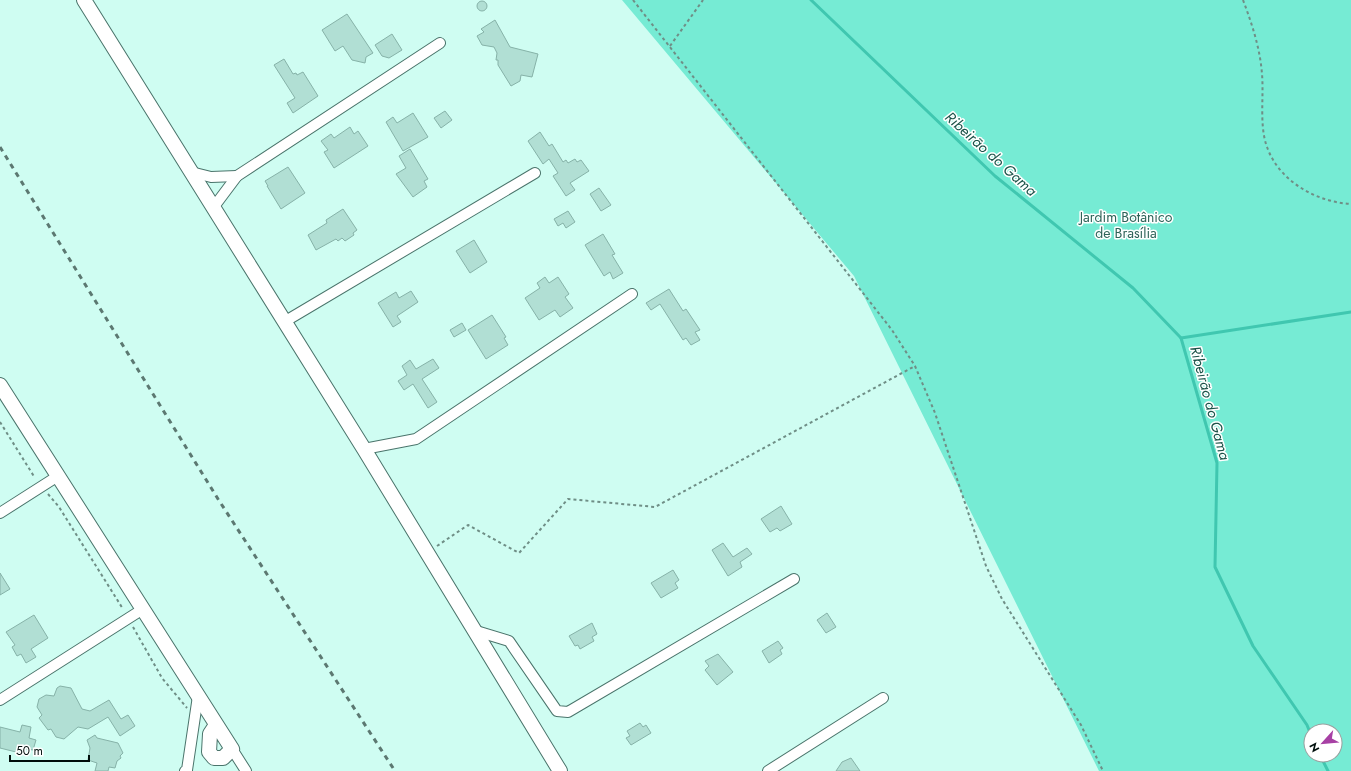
<svg xmlns="http://www.w3.org/2000/svg" width="1351" height="771" font-family="Jost,sans-serif">
<rect width="100%" height="100%" fill="#cffdf2"/>
<!-- green -->
<path fill="#76ebd4" fill-rule="evenodd" d="M622 0H1351V771H1099L854 276ZM1311 731H1335V755H1311Z"/>
<g fill="none" stroke-linecap="round" stroke-linejoin="round">
<!-- stream -->
<g stroke="#40c7b0" stroke-width="3">
<path d="M811 0 995 176 1133 288 1181 338 1217 463 1215 567 1253 646 1307 725 1311 735"/>
<path d="M1181 338 1351 312"/>
<path d="M1320 755 1328 771"/>
</g>
</g>
<!-- building -->
<g fill="#b1dfd4" stroke="#86b2a8">
<circle cx="482" cy="6" r="5"/>
<path d="M347 14 373 53 366 57 365 63 352 60 343 46 335 51 322 30Z"/>
<path d="M495 20 510 47 538 54 532 77 521 75 520 81 511 86 498 65V60H496L497 53 494 47 482 45 477 36 484 32 481 29Z"/>
<path d="M392 34 402 50 389 58 382 56 375 45Z"/>
<path d="M284 59 293 74 296 73 297 75 303 72 318 96 293 113 287 103 295 98 274 65Z"/>
<path d="M445 111 452 120 441 128 434 118Z"/>
<path d="M413 113 428 137 403 151 386 122 393 117 397 123Z"/>
<path d="M350 127 354 134 358 131 368 146 334 168 324 152 328 150 321 141 331 134 334 138Z"/>
<path d="M540 132 549 146 552 144 563 162 566 160 568 163 575 159 577 162 581 160 589 171 570 183 575 190 566 196 553 176 558 173 549 159 543 164 528 141Z"/>
<path d="M410 149 428 179 424 181 427 187 413 197 396 174 406 168 399 156Z"/>
<path d="M288 167 305 193 281 209 267 186H268L265 181Z"/>
<path d="M599 188 611 205 601 211 590 194Z"/>
<path d="M343 209 357 230 353 233 354 235 345 241 342 238 338 241 336 239 316 250 308 235 327 223 326 220Z"/>
<path d="M568 211 575 222 566 228 563 223 558 226 554 219Z"/>
<path d="M603 234 615 254 612 255 623 273 613 279 610 272 604 276 585 245Z"/>
<path d="M474 240 487 262 470 273 456 251Z"/>
<path d="M545 277 549 283 558 277 569 294 565 297 573 308 560 317 555 310 539 320 525 298 540 288 537 283Z"/>
<path d="M669 289 683 311 686 309 700 330 695 332 700 340 691 345 686 338 683 340 660 304 651 310 646 303Z"/>
<path d="M411 291 418 302 397 316 401 322 393 327 378 303 396 292 399 298Z"/>
<path d="M492 315 506 337 504 338 508 345 486 359 468 330Z"/>
<path d="M462 323 466 330 454 337 450 330Z"/>
<path d="M433 359 439 368 422 379 437 402 428 408 413 384 404 390 398 381 407 375 402 366 410 360 416 369Z"/>
<path d="M781 506 792 524 780 531 777 528 770 532 761 519Z"/>
<path d="M723 543 733 557 747 548 752 554 740 562 742 567 728 576 712 550Z"/>
<path d="M673 570 679 580 675 583 678 588 661 598 651 583Z"/>
<path d="M0 573 10 589 0 595Z"/>
<path d="M827 613 836 627 826 633 817 620Z"/>
<path d="M34 615 48 638 31 649 36 657 26 663 21 654 17 656 12 647 15 645 6 632Z"/>
<path d="M592 623 597 634 592 637 594 641 580 649 578 645 575 646 569 636Z"/>
<path d="M778 641 783 648 780 650 782 654 769 663 762 651Z"/>
<path d="M718 654 733 672 717 685 705 670 709 666 705 661Z"/>
<path d="M60 686 71 688 82 709 90 711 109 700 121 719 128 715 135 726 120 736 108 717 88 729 78 727 64 739 56 737 51 729 48 730 39 718 42 715 37 707 39 699 46 695 54 696 57 688Z"/>
<path d="M640 723 643 727 646 725 651 733 631 745 626 738 630 736 627 731Z"/>
<path d="M22 725 31 727 29 738 36 740 33 750 21 748 20 753 0 748V727L20 732Z"/>
<path d="M95 735 97 738 118 743 123 753 120 756 121 758 117 761 115 768 109 767 108 771H95L97 763 88 760 90 748 87 740Z"/>
<path d="M851 758 860 771H836L842 762Z"/>
</g>
<g fill="none" stroke-linecap="round" stroke-linejoin="round">
<defs>
<g id="street">
<path d="M191 172 211 177 237 176"/>
<path d="M213 208 237 176 440 43"/>
<path d="M284 322 535 173"/>
<path d="M364 449 416 439 632 294"/>
<path d="M0 513 58 476"/>
<path d="M473 630 509 641 557 711 568 712 794 579"/>
<path d="M0 700 143 609"/>
<path d="M232 749 246 771"/>
<path d="M185 771 187 770 198 696"/>
<path d="M768 771 883 698"/>
</g>
<g id="secondary">
<path d="M84 0 364 449 560 771"/>
<path d="M0 385 232 749 223 758H214L209 752 210 734 216 725"/>
</g>
</defs>
<!-- street casing -->
<use href="#street" stroke="#4a746b" stroke-width="12"/>
<!-- secondary casing -->
<use href="#secondary" stroke="#4a746b" stroke-width="16"/>
<!-- path -->
<g stroke="#6f8e86" stroke-width="2" stroke-dasharray="3 3" stroke-linecap="butt">
<path d="M633 0 892 330 915 366 935 413 986 566 1002 599 1081 725 1103 771"/>
<path d="M1243 0C1252 24 1260 48 1262 74 1264 97 1259 125 1267 147 1279 181 1316 202 1351 204"/>
<path d="M670 46 703 0"/>
<path d="M0 422 35 478"/>
<path d="M48 494 59 507 123 609"/>
<path d="M437 546 468 525 519 553 568 499 655 507 915 366"/>
<path d="M133 627 162 678 187 708"/>
</g>
<!-- street -->
<use href="#street" stroke="#fff" stroke-width="10"/>
<!-- secondary -->
<use href="#secondary" stroke="#fff" stroke-width="14"/>
<!-- rail -->
<path stroke="#5c7871" stroke-width="3" stroke-dasharray="5 5" stroke-linecap="butt" d="M0 147 218 499 395 771"/>
</g>
<g text-anchor="middle" stroke-width="3" stroke-linejoin="round" paint-order="stroke">
<!-- park labels -->
<g font-size="14" fill="#2d6358" stroke="#fff">
<text x="1126" y="222">Jardim Botânico<tspan x="1126" dy="16">de Brasília</tspan></text>
</g>
<!-- water labels -->
<g font-size="15" font-style="italic" fill="#1c5349" stroke="#fff">
<text transform="translate(991 154) rotate(42)" y="5">Ribeirão do Gama</text>
<text transform="translate(1210 403) rotate(75)" y="5">Ribeirão do Gama</text>
</g>
</g>
<!-- north arrow -->
<g transform="translate(1323 743) rotate(243)"><circle r="19" fill="#ffffff" stroke="#999f9e"/>
<path d="M0-3L7 15L0 10L-7 15Z" fill="#a740a4"/>
<text y="-6" font-size="11" font-weight="bold" text-anchor="middle" fill="#010f0c">N</text>
</g>
<!-- scale -->
<path d="M10 755v6h79v-6" fill="none" stroke="#010f0c" stroke-width="2"/>
<text x="16" y="755" font-size="12" fill="#010f0c" stroke="#ffffff" stroke-width="3" paint-order="stroke">50 m</text>
</svg>
